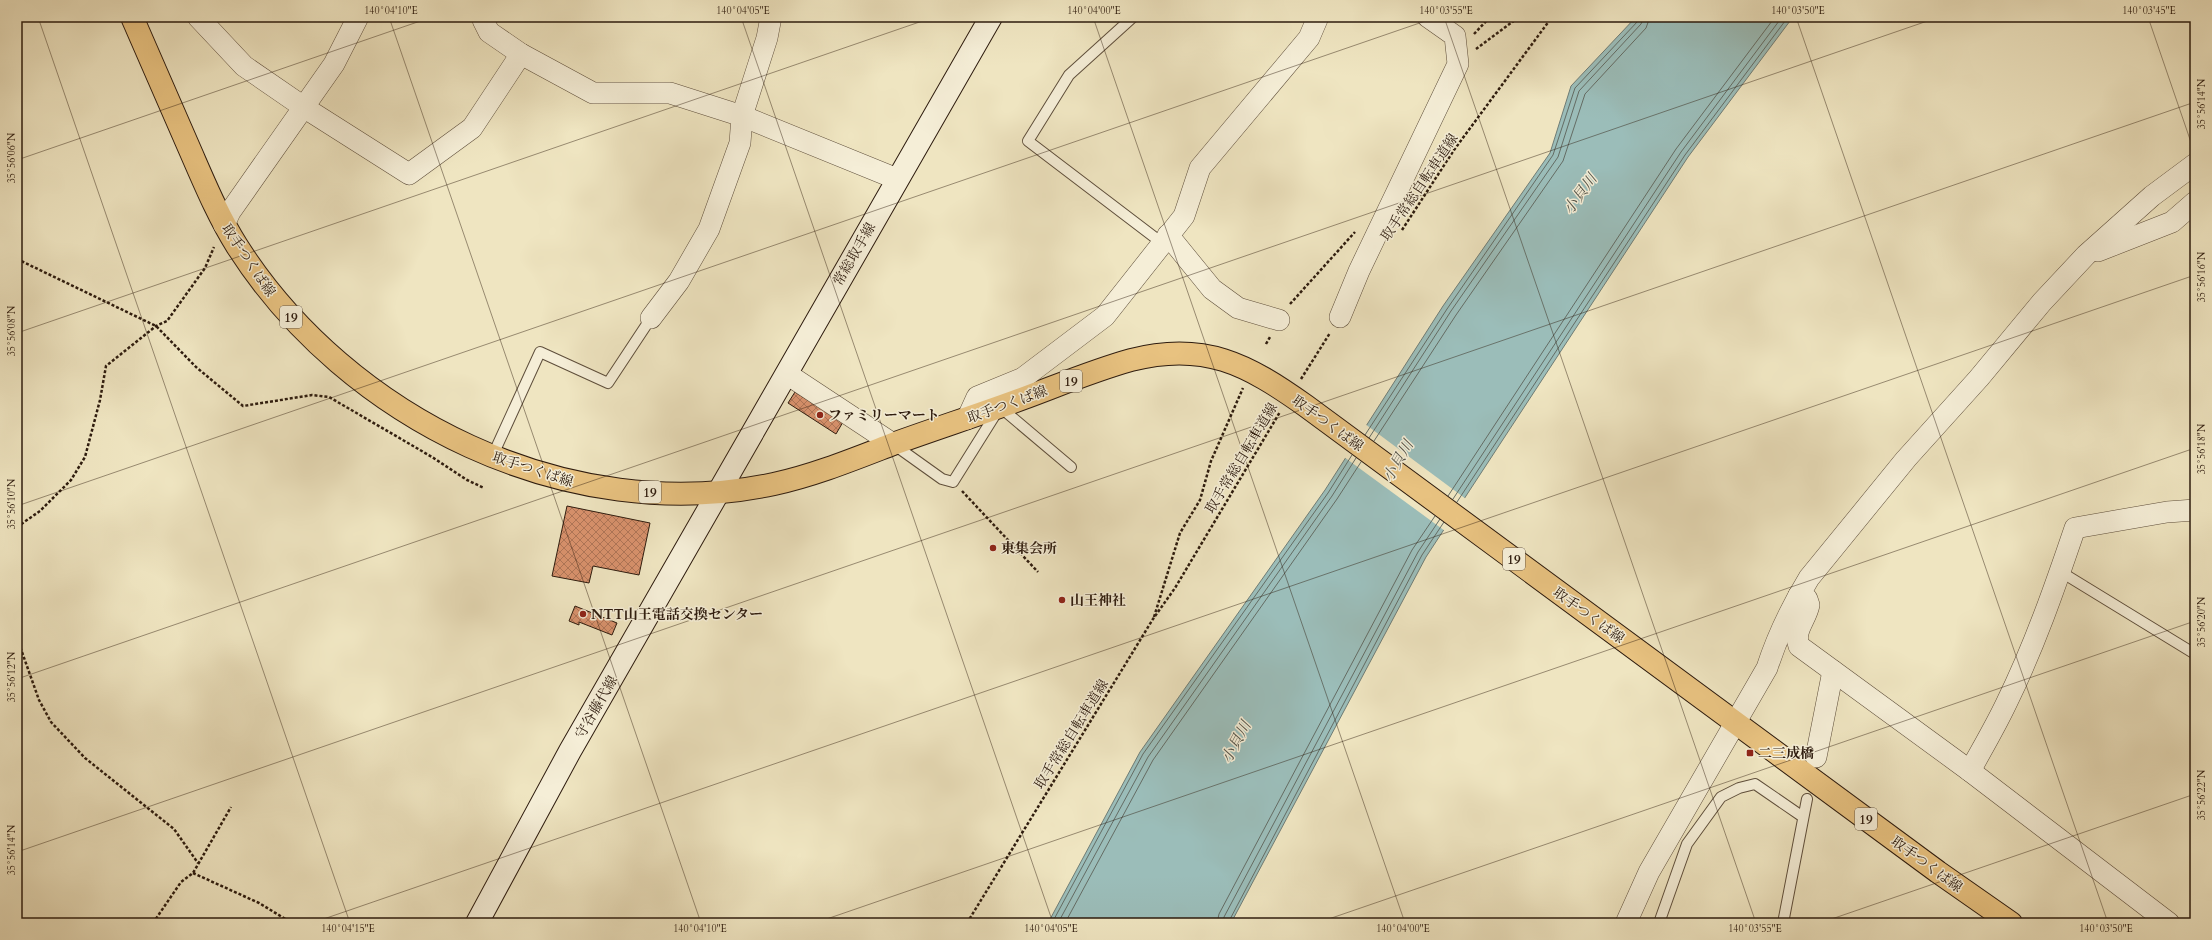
<svg xmlns="http://www.w3.org/2000/svg" width="2212" height="940" font-family="Cardo,'Noto Serif JP',serif">
<defs>
<pattern id="building-cross-hatch" width="8" height="8" patternUnits="userSpaceOnUse"><rect width="8" height="8" fill="#d9926d"/><path d="M0 0l8 8M0 8l8-8" fill="none" stroke="#b07658"/></pattern>
</defs>
<rect width="100%" height="100%" fill="#efe5c1"/>
<filter id="stains"><feTurbulence type="fractalNoise" baseFrequency=".005" numOctaves="4"/><feColorMatrix values="0 0 0 0 .2 0 0 0 0 .09 0 0 0 0 .02 0 0 0 .5 -.17"/></filter>
<radialGradient id="worn" r=".72"><stop offset=".6" stop-color="#630" stop-opacity="0"/><stop offset="1" stop-color="#630" stop-opacity=".3"/></radialGradient>
<!-- water -->
<path fill="#9bbdb9" stroke="#6f7c75" d="M1636 17H1793L1688 157 1426 557 1231 923H1048L1140 752 1325 490 1443 306 1550 153 1571 86Z"/>
<!-- pier -->
<path fill="#efe5c1" d="M1365 424 1466 499 1445 531 1344 457Z"/>
<g fill="none" stroke-linecap="round" stroke-linejoin="round">
<!-- shore -->
<g stroke="#646c64" stroke-width="1">
<path d="M1365 435 1447 309 1553 155 1575 88 1638 21 1639 17"/>
<path d="M1369 438 1451 311 1558 157 1579 91 1641 24 1644 17"/>
<path d="M1374 441 1456 315 1563 161 1585 94 1646 28 1650 17"/>
<path d="M1448 496 1676 149 1775 17"/>
<path d="M1453 499 1681 152 1782 17"/>
<path d="M1457 502 1685 155 1788 17"/>
<path d="M1052 923 1143 754 1328 493 1352 455"/>
<path d="M1058 923 1148 757 1332 496 1356 458"/>
<path d="M1065 923 1153 760 1337 499 1361 462"/>
<path d="M1217 923 1219 914 1412 550 1435 516"/>
<path d="M1223 923 1224 917 1418 552 1440 519"/>
<path d="M1228 923 1422 555 1444 522"/>
</g>
</g>
<!-- building -->
<g fill="url(#building-cross-hatch)" stroke="#2d1b0e">
<path d="M795 392 843 422 836 434 788 403Z"/>
<path d="M567 506 650 523 639 575 593 566 589 583 552 576Z"/>
<path d="M575 606 617 623 612 635 579 622V625L569 621Z"/>
</g>
<g fill="none" stroke-linecap="round" stroke-linejoin="round">
<defs>
<g id="lane">
<path d="M1133 17 1069 75 1028 141 1162 243"/>
<path d="M893 444 942 479 953 482 1000 407 1071 467"/>
<path d="M492 457 540 352 608 383 651 318"/>
<path d="M2061 572 2195 654"/>
<path d="M1659 923 1687 844 1721 797 1739 788 1755 784 1803 817"/>
<path d="M1783 923 1807 799"/>
</g>
<g id="street">
<path d="M198 17 244 66 305 108 409 174 472 128 521 54"/>
<path d="M484 17 483 20 489 32 521 54 593 93H670L742 116 897 179"/>
<path d="M224 225 230 212 334 64 358 17"/>
<path d="M1168 235 1212 289 1238 308 1279 320"/>
<path d="M2098 251 2172 222 2195 202"/>
<path d="M1340 317 1359 271 1458 64 1455 36 1428 17"/>
<path d="M651 318 679 281 709 229 740 143 742 116 767 38 771 17"/>
<path d="M787 374 893 444"/>
<path d="M967 419 977 397 1023 378 1105 316 1184 216 1200 168 1309 38 1318 17"/>
<path d="M1799 595 1807 599 1809 605C1806 620 1793 631 1799 646L1970 771 2169 923"/>
<path d="M1816 757 1833 671"/>
<path d="M1970 771C1982 749 1995 727 2006 704 2034 647 2055 587 2075 528L2167 512 2195 510"/>
<path d="M1626 923 1649 872 1767 668C1777 637 1792 606 1809 578L1906 459 1979 378 2042 302 2086 255 2152 196 2195 164"/>
</g>
<path id="secondary" d="M477 923 570 751 991 17"/>
<path id="primary" d="M132 17C151 61 170 105 190 150 204 182 218 216 237 246 347 419 569 528 774 484 815 475 854 459 893 444 937 428 981 414 1024 398 1059 385 1095 370 1131 360 1204 341 1247 364 1306 406L1938 872 2011 923"/>
</defs>
<!-- lane casing -->
<use href="#lane" stroke="#5e4e3b" stroke-width="12"/>
<!-- street casing -->
<use href="#street" stroke="#5e4e3b" stroke-width="22"/>
<!-- secondary casing -->
<use href="#secondary" stroke="#2d1b0e" stroke-width="24"/>
<!-- primary casing -->
<use href="#primary" stroke="#2d1b0e" stroke-width="24"/>
<!-- path -->
<g stroke="#2d1b0e" stroke-width="2.5" stroke-dasharray="3 2" stroke-linecap="butt">
<path d="M1474 34 1490 17"/>
<path d="M1476 49 1519 17"/>
<path d="M1402 230 1454 150 1552 17"/>
<path d="M17 259 156 326 196 367 243 406 312 395 329 397 432 457 467 480 484 488"/>
<path d="M1290 304 1355 232"/>
<path d="M1266 344 1270 337"/>
<path d="M1301 379 1330 333"/>
<path d="M962 491 1038 572"/>
<path d="M17 527 40 511 71 480 85 457 100 400 106 366 156 326 167 321 205 268 214 247"/>
<path d="M1154 617 1180 533 1200 500 1211 461 1243 388"/>
<path d="M17 638 39 700 51 722 85 758 174 829 198 863"/>
<path d="M193 873 259 903 292 923"/>
<path d="M153 923 181 882 193 873 231 807"/>
<path d="M967 923 1153 619 1175 588 1280 412"/>
</g>
<!-- lane -->
<use href="#lane" stroke="#f5eed7" stroke-width="10"/>
<!-- street -->
<use href="#street" stroke="#f5eed7" stroke-width="21"/>
<!-- secondary -->
<use href="#secondary" stroke="#f5eed7" stroke-width="22"/>
<!-- primary -->
<use href="#primary" stroke="#e8c280" stroke-width="22"/>
</g>
<!-- ticks -->
<path fill="none" stroke="#2d1b0e" stroke-width="1" stroke-opacity="0.45" d="M38 17 350 923M389 17 701 923M741 17 1053 923M1093 17 1405 923M1444 17 1756 923M1796 17 2108 923M2148 17 2195 154M17 160 432 17M17 333 934 17M17 506 1437 17M17 679 1939 17M17 852 2195 102M312 923 2195 275M815 923 2195 448M1317 923 2195 621M1820 923 2195 794"/>
<!-- markers -->
<g fill="#8f2418" stroke="#f5eed7" stroke-width="1.5">
<circle cx="820" cy="415" r="4"/>
<circle cx="993" cy="548" r="4"/>
<circle cx="1062" cy="600" r="4"/>
<circle cx="583" cy="614" r="4"/>
<rect x="1746" y="749" width="8" height="8" rx="2"/>
</g>
<g text-anchor="middle" stroke-width="3" stroke-linejoin="round" paint-order="stroke">
<!-- shield labels -->
<g fill="#f5eed7" stroke="#695a4a" stroke-width="1">
<rect x="280" y="306" width="22" height="22" rx="3"/>
<rect x="1060" y="370" width="22" height="22" rx="3"/>
<rect x="639" y="481" width="22" height="22" rx="3"/>
<rect x="1503" y="548" width="22" height="22" rx="3"/>
<rect x="1855" y="808" width="22" height="22" rx="3"/>
</g>
<g font-size="13" font-weight="bold" fill="#2d1b0e">
<text x="291" y="322">19</text>
<text x="1071" y="386">19</text>
<text x="650" y="497">19</text>
<text x="1514" y="564">19</text>
<text x="1866" y="824">19</text>
</g>
<!-- street labels -->
<g font-size="14" fill="#2d1b0e" stroke="#f5eed7">
<text transform="translate(1419 187) rotate(-56)" y="5">取手常総自転車道線</text>
<text transform="translate(854 254) rotate(-60)" y="5">常総取手線</text>
<text transform="translate(249 260) rotate(56)" y="5">取手つくば線</text>
<text transform="translate(1007 404) rotate(-20)" y="5">取手つくば線</text>
<text transform="translate(1328 423) rotate(36)" y="5">取手つくば線</text>
<text transform="translate(1241 458) rotate(-59)" y="5">取手常総自転車道線</text>
<text transform="translate(533 469) rotate(18)" y="5">取手つくば線</text>
<text transform="translate(1589 615) rotate(36)" y="5">取手つくば線</text>
<text transform="translate(596 707) rotate(-60)" y="5">守谷藤代線</text>
<text transform="translate(1071 734) rotate(-58)" y="5">取手常総自転車道線</text>
<text transform="translate(1927 864) rotate(36)" y="5">取手つくば線</text>
</g>
<!-- poi labels -->
<g font-size="14" font-weight="bold" fill="#2d1b0e" stroke="#f5eed7" text-anchor="start">
<text x="828" y="420">ファミリーマート</text>
<text x="1001" y="553">東集会所</text>
<text x="1070" y="605">山王神社</text>
<text x="591" y="619">NTT山王電話交換センター</text>
<text x="1758" y="758">二三成橋</text>
</g>
<!-- water labels -->
<g font-size="15" font-style="italic" fill="#54544a" stroke="#f5eed7">
<text transform="translate(1580 194) rotate(-54)" y="5">小貝川</text>
<text transform="translate(1398 461) rotate(-60)" y="5">小貝川</text>
<text transform="translate(1236 742) rotate(-62)" y="5">小貝川</text>
</g>
</g>
<!-- margin -->
<rect width="2212" height="940" fill="none" stroke="#efe5c1" stroke-width="44"/>
<rect x="22" y="22" width="2168" height="896" fill="none" stroke="#2d1b0e" stroke-width="1.5"/>
<g font-size="10" text-anchor="middle" fill="#2d1b0e">
<text x="391" y="14">140°04'10"E</text>
<text x="743" y="14">140°04'05"E</text>
<text x="1094" y="14">140°04'00"E</text>
<text x="1446" y="14">140°03'55"E</text>
<text x="1798" y="14">140°03'50"E</text>
<text x="2149" y="14">140°03'45"E</text>
<text transform="translate(2201 104) rotate(-90)" y="4">35°56'14"N</text>
<text transform="translate(11 158) rotate(-90)" y="4">35°56'06"N</text>
<text transform="translate(2201 277) rotate(-90)" y="4">35°56'16"N</text>
<text transform="translate(11 331) rotate(-90)" y="4">35°56'08"N</text>
<text transform="translate(2201 449) rotate(-90)" y="4">35°56'18"N</text>
<text transform="translate(11 504) rotate(-90)" y="4">35°56'10"N</text>
<text transform="translate(2201 622) rotate(-90)" y="4">35°56'20"N</text>
<text transform="translate(11 677) rotate(-90)" y="4">35°56'12"N</text>
<text transform="translate(2201 795) rotate(-90)" y="4">35°56'22"N</text>
<text transform="translate(11 850) rotate(-90)" y="4">35°56'14"N</text>
<text x="348" y="932">140°04'15"E</text>
<text x="700" y="932">140°04'10"E</text>
<text x="1051" y="932">140°04'05"E</text>
<text x="1403" y="932">140°04'00"E</text>
<text x="1755" y="932">140°03'55"E</text>
<text x="2106" y="932">140°03'50"E</text>
</g>
<rect width="100%" height="100%" filter="url(#stains)"/>
<rect width="100%" height="100%" fill="url(#worn)"/>
</svg>
